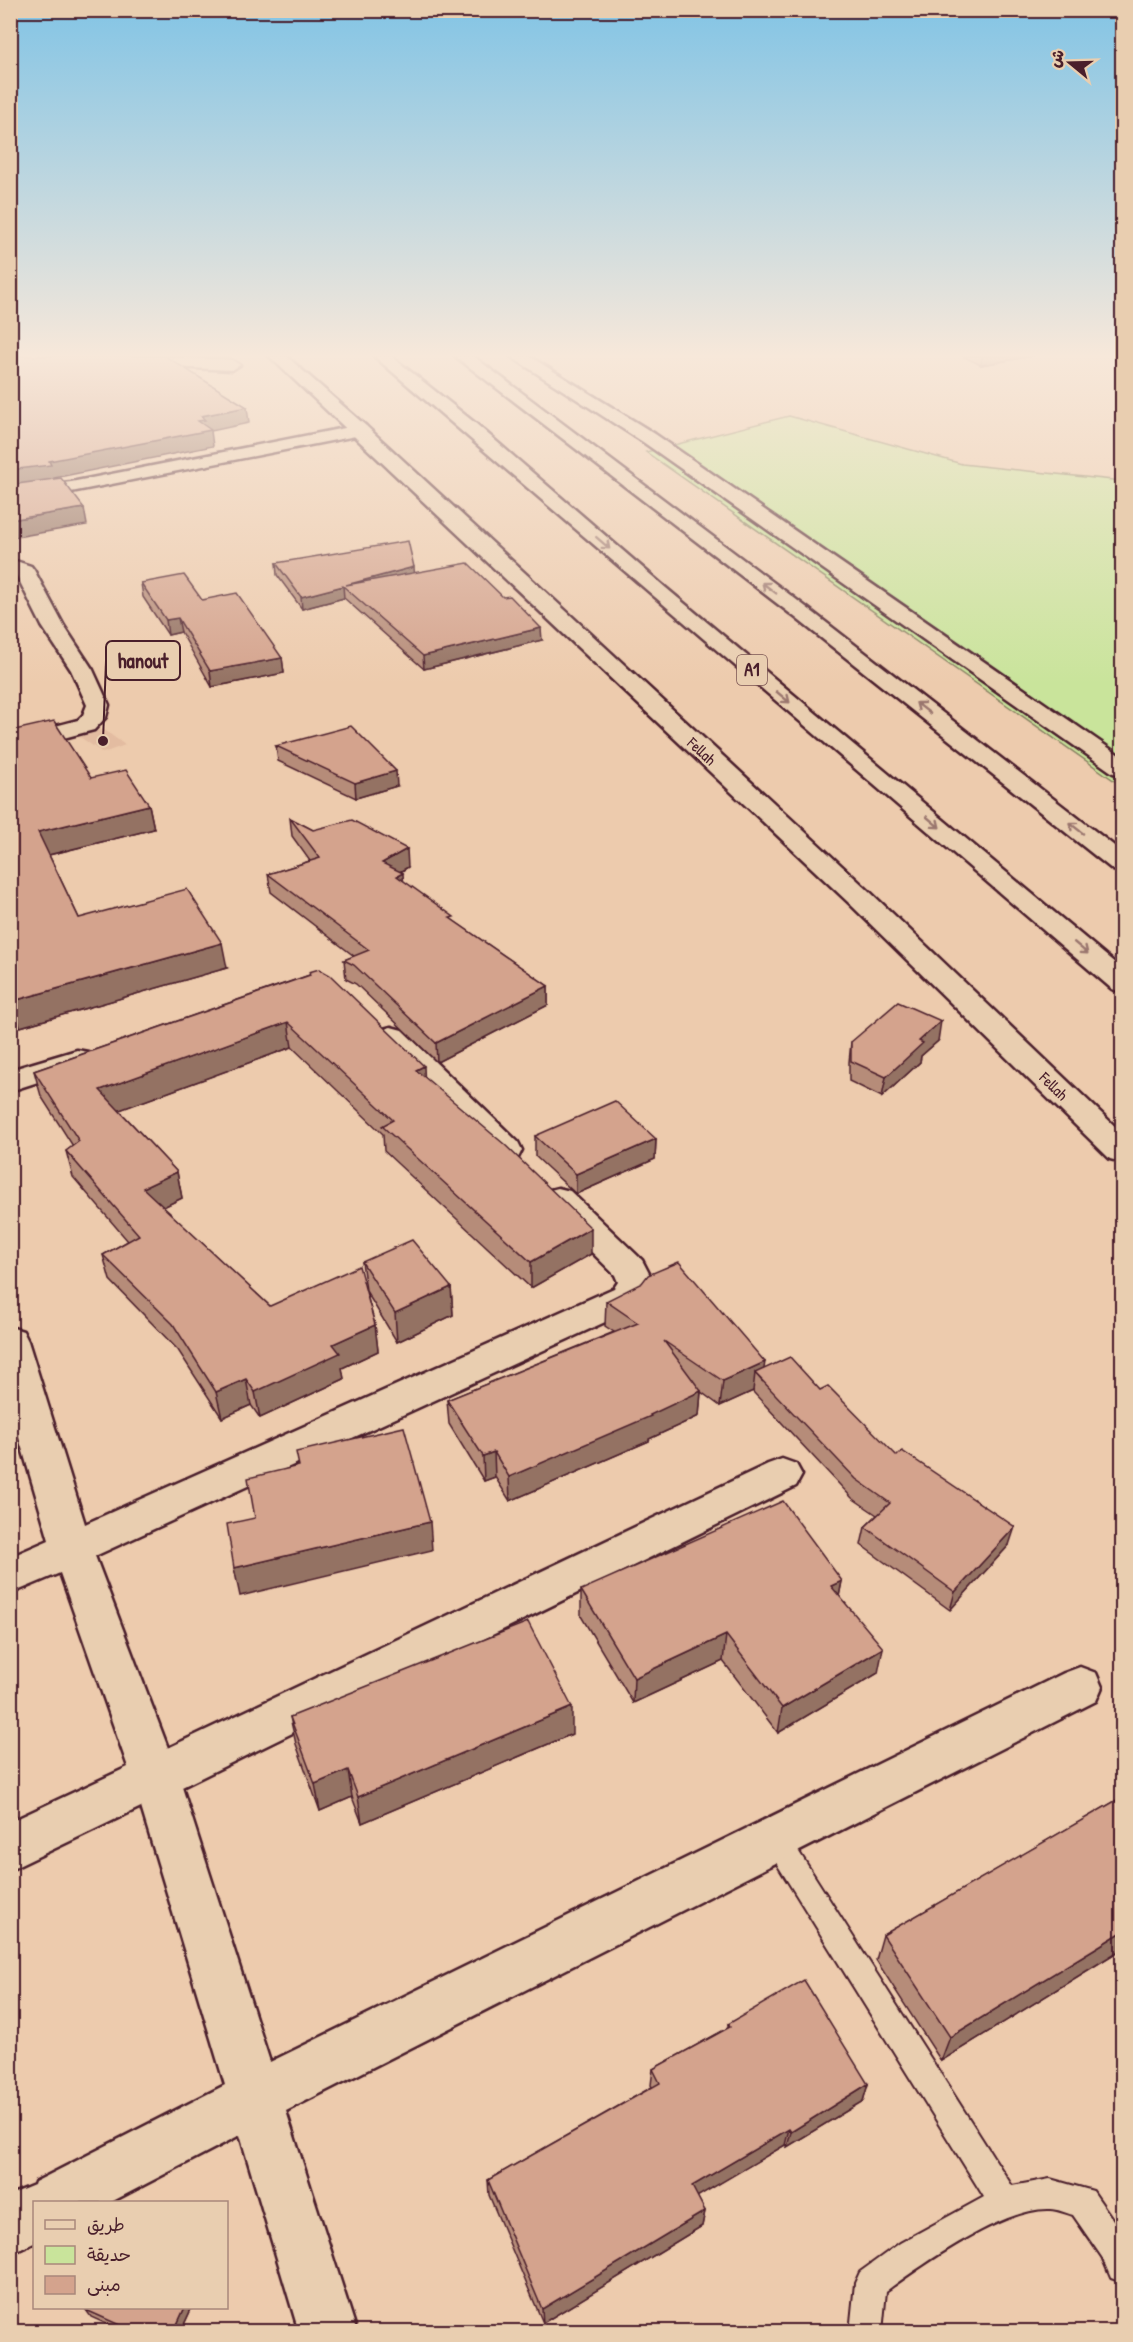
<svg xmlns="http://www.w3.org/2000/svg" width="1133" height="2342" font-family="'Patrick Hand','Playpen Sans Arabic',sans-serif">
<rect width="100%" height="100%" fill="#edcbad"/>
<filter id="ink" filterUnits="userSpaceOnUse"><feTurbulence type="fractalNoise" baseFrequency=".0167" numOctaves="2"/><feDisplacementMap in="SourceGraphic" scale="12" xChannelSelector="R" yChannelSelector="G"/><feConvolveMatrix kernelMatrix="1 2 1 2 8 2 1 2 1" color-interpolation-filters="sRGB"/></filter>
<g filter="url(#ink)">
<!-- built -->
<path fill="#e3bca1" d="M103 729 125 745 103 753 80 737Z"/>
<!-- green -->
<path fill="#c9e49b" stroke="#8a8263" stroke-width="1.5" d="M789 416 962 464 1122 481V786L646 452Z"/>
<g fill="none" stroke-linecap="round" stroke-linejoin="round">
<defs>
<path id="service" d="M776 1826 785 1830 1012 2186 1050 2179 1093 2191 1122 2233V2282L1111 2278 1102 2257 1073 2215C1066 2213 1057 2209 1050 2209 1004 2207 923 2264 886 2291L882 2332H850L855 2283 860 2272 900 2243 984 2197 767 1848 763 1839 767 1830Z"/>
<g id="minor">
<path d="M143 356 232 360 240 365 232 370 132 365 124 360 130 356Z"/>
<path d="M360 425 366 426 368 430 366 434 71 492 10 500V489L71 482Z"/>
<path d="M10 559 31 566 34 570 64 626 93 670 109 705 106 717 94 730 10 752V738L78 720 83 715 87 705 71 670 42 626 16 574 10 572Z"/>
<path d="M391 1027 402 1030 518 1142 522 1150 518 1158 506 1161 494 1158 380 1042 376 1036 380 1030Z"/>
<path d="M77 1050 88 1052 92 1059 88 1066 10 1091V1070Z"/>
<path d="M558 1188 570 1191 642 1260 654 1283 640 1306 95 1556 168 1748 768 1464 782 1459 796 1464 802 1475 796 1486 182 1787 270 2062 1064 1673 1080 1667 1096 1673 1102 1687 1096 1701 286 2111 357 2332H299L240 2135 111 2202H34V2243L10 2254V2195L34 2185 35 2182 225 2085 141 1807 10 1870V1822L128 1767 60 1573 10 1594V1557L49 1540 10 1407V1327L23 1331 28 1341 85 1524 614 1288 618 1282 615 1275 546 1207 541 1199 546 1191Z"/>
</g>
<g id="tertiary">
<path d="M269 356H286L366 426 869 891 1122 1133V1162L1110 1159 849 903Z"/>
<path d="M510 356H529L655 434 1122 757V775L1113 773 643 442Z"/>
</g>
<g id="motorway">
<path d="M374 356H391L475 423 666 588 1122 969V992L1112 989Z"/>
<path d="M455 356H473L810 610 1122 852V872L1113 870 796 618Z"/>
</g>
</defs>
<!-- service casing -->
<use href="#service" stroke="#4a1f2b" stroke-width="4"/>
<!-- minor casing -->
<use href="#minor" stroke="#4a1f2b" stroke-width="5"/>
<!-- tertiary casing -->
<use href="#tertiary" stroke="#4a1f2b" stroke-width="5"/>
<!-- motorway casing -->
<use href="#motorway" stroke="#4a1f2b" stroke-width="5"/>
<!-- service -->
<use href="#service" fill="#e9ceb0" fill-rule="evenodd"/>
<!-- minor -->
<use href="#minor" fill="#e9ceb0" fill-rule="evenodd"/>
<!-- tertiary -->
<use href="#tertiary" fill="#e9ceb0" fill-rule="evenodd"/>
<!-- motorway -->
<use href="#motorway" fill="#e9ceb0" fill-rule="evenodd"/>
</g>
<!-- wall -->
<g fill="#b68c79" stroke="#4a1f2b" stroke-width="1.5">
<path d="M962 356H1033L981 365Z"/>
<path d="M276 563 414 573 542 640 424 669 344 598 302 609 277 575Z"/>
<path d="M141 583 202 600 282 658 284 673 212 687 181 632 168 635 143 597Z"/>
<path d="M10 731 91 778 149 805 154 829 49 855 79 918 227 968 20 1027 10 1007Z"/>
<path d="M276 746 397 786 356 798 278 761Z"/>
<path d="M290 818 313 830 408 867 401 872 403 881 454 921 548 986V1005L437 1062 356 984 346 979 344 960 354 956 271 892 268 874 310 861 292 836Z"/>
<path d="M309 975 424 1077 591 1254 531 1288 384 1151 383 1134 292 1047 119 1110 177 1172 182 1198 163 1207 270 1306 366 1290 362 1262 451 1287 453 1315 397 1342 366 1291 375 1325 378 1351 342 1368 344 1379 260 1418 251 1405 222 1418 178 1350 110 1280 103 1255 128 1241 73 1177 66 1151 73 1146 41 1096 34 1071Z"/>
<path d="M938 1041 921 1056 920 1062 882 1097 849 1081V1062L851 1042Z"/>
<path d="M535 1136 656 1139 655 1159 576 1194 535 1156Z"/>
<path d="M606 1301 764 1369 820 1390 897 1456 1009 1545 950 1610 861 1545 865 1527 877 1515 852 1498 753 1392V1391L720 1406 701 1392 699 1416 649 1439V1441L510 1501 495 1477 484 1481 449 1424 447 1400 614 1332 605 1326Z"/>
<path d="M842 1581 839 1596 878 1673 778 1733 723 1661 633 1703 581 1616V1590Z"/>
<path d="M290 1717 572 1734 362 1823 352 1797 320 1811 296 1744Z"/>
<path d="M1122 1797V1949L941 2061 876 1960 883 1935Z"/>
<path d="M728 2024 868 2084 863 2101 787 2147 785 2145 697 2196 705 2211 702 2226 543 2323 489 2195 488 2180 652 2087 651 2085 653 2069 728 2028Z"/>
<path d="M192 2307 181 2331H122L91 2317 86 2310Z"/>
</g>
<!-- shaded-wall -->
<g fill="#947263" stroke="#4a1f2b" stroke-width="1.5">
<path d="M982 356H1033L981 365Z"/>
<path d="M247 407 249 423 211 431 213 446 54 478 55 482 10 487V470L49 461 198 421 201 416Z"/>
<path d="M84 508 87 525 10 538V520Z"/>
<path d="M414 567 415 579 346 585Z"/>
<path d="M343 586 344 598 302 609 301 597Z"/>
<path d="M178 618 181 632 168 635 166 620Z"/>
<path d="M541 628 542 640 424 669 423 656Z"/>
<path d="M282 658 284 673 212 687 210 671Z"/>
<path d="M396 771 397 786 356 798 355 783Z"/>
<path d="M149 805 154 829 44 856 38 832Z"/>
<path d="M407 849 408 867 384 881 382 863Z"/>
<path d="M403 873 404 891 397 876Z"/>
<path d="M222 943 227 968 20 1027 13 1001Z"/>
<path d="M548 986V1005L437 1062 436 1043Z"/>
<path d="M941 1021 938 1041 921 1056 920 1062 882 1097 886 1077 919 1041Z"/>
<path d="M288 1022 292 1047 106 1115 100 1090Z"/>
<path d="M424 1066 425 1091 416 1070Z"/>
<path d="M656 1139 655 1159 576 1194V1174Z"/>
<path d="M177 1172 182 1198 149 1214 143 1188Z"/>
<path d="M591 1228V1254L531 1288V1262Z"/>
<path d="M451 1287 453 1315 397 1342 395 1313Z"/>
<path d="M375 1325 378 1351 342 1368 344 1379 260 1418 255 1392 333 1344Z"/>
<path d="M765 1362 762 1381 755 1373 753 1391 720 1406 723 1381Z"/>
<path d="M246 1379 251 1405 222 1418 216 1392Z"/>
<path d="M701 1391 699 1416 649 1439V1441L510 1501 509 1477Z"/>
<path d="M494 1452 495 1477 484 1481 483 1456Z"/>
<path d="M430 1522 432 1550 240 1596 234 1568Z"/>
<path d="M1015 1527 1009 1545 950 1610 955 1592Z"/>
<path d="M842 1581 837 1607 831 1586Z"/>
<path d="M726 1635 723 1661 633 1703 634 1678Z"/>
<path d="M883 1648 878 1673 778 1733 782 1708Z"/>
<path d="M572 1707V1734L362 1823 358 1797Z"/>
<path d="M348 1770 352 1797 320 1811 315 1784Z"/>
<path d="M1122 1932V1949L941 2061 950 2037Z"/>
<path d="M868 2084 863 2101 787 2147 791 2132Z"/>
<path d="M789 2129 785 2145 690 2201 692 2186Z"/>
<path d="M705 2211 702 2226 543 2323 542 2309Z"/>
<path d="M185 2307H192L181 2331H174Z"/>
</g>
<!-- building -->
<g fill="#d4a38d" stroke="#4a1f2b" stroke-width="1.5">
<path d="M10 356H165L247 407 201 416 205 420 198 421 211 430 49 461 51 465 10 470Z"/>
<path d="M61 478 84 508 10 520V485Z"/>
<path d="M408 541 414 567 346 585 468 563 503 597 510 596 541 628 423 656 343 586 301 597 276 563Z"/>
<path d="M184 575 202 600 237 593 282 658 210 671 178 618 166 620 141 583Z"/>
<path d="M54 721 91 778 126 770 149 805 38 832 79 918 187 889 222 943 13 1001 10 996V731Z"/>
<path d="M351 726 396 771 355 783 276 746Z"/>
<path d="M290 818 313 830 352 820 407 849 382 863 403 873 397 876 454 917 450 918 548 986 436 1043 354 965 344 960 369 950 268 874 320 858Z"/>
<path d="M319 969 330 975 424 1066 416 1070 504 1144 591 1228 531 1262 382 1126 393 1120 288 1022 100 1090 177 1172 143 1188 270 1306 359 1266 375 1325 333 1344 340 1353 255 1392 246 1379 216 1392 173 1324 103 1255 139 1235 66 1151 79 1141 34 1071 310 975 309 972Z"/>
<path d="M898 1002 941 1021 919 1041 923 1043 886 1077 851 1061V1042Z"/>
<path d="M615 1101 656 1139 576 1174 535 1136Z"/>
<path d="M412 1240 451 1287 395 1313 362 1262Z"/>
<path d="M679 1262 765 1362 723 1381 664 1341 701 1391 650 1415 651 1416 509 1477 494 1452 483 1456 447 1400 638 1323 606 1301 642 1283 648 1275Z"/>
<path d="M790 1357 820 1390 828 1386 897 1456 902 1451 1015 1527 955 1592 865 1527 890 1503 856 1479 755 1373Z"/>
<path d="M404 1427 430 1522 234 1568 227 1524 255 1518 248 1478 299 1466 296 1452Z"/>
<path d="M783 1501 842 1581 831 1586 883 1648 782 1708 726 1635 634 1678 581 1590Z"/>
<path d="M528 1622 572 1707 358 1797 348 1770 315 1784 290 1717Z"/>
<path d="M1122 1797V1932L950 2037 883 1935Z"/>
<path d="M804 1980 868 2084 791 2132 789 2129 692 2186 705 2211 542 2309 488 2180 660 2083 653 2069 730 2027 728 2024Z"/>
<path d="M87 2307H185L174 2331H133L86 2310Z"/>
</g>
<!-- one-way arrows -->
<defs><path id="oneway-shaft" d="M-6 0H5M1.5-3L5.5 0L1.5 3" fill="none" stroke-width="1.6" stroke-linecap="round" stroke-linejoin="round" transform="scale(1.5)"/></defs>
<g stroke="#9a766e">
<use href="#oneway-shaft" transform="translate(603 543) rotate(41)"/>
<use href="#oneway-shaft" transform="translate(769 588) rotate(-143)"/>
<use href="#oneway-shaft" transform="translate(783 697) rotate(40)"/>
<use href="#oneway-shaft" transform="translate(923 708) rotate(-142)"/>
<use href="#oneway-shaft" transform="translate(933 822) rotate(40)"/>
<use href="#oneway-shaft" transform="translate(1076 828) rotate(-142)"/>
<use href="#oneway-shaft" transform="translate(1081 948) rotate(40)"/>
</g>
</g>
<!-- sky -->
<linearGradient id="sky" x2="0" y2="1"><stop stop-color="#82c4e5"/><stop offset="0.52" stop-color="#f7e8da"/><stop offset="1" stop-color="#f7e8da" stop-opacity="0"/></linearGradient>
<rect width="1133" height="684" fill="url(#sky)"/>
<g text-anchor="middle" stroke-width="4.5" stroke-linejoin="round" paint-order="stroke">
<!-- far-street labels -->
<g font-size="16" fill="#4a1f2b" stroke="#e9ceb0">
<text transform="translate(702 751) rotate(43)" y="6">Fellah</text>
<text transform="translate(1054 1086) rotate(44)" y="6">Fellah</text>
</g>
<!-- shield labels -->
<rect fill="#e9ceb0" stroke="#7a5453" stroke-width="1.5" x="737" y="655" width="30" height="30" rx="4.5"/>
<g font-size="18" font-weight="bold" fill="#4a1f2b">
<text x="752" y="676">A1</text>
</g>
</g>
<!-- callouts -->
<path fill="none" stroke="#4a1f2b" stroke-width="2" d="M103 741L106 661"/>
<circle fill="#4a1f2b" stroke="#e9ceb0" stroke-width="2" cx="103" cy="741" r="6"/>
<rect fill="#e9ceb0" stroke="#4a1f2b" stroke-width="2" x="106" y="641" width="74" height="39" rx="6"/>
<g font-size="21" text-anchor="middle" font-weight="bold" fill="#4a1f2b">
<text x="143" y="668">hanout</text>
</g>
<!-- margin -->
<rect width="1133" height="2342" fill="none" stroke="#e9ceb0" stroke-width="36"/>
<rect x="18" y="18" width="1097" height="2306" fill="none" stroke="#4a1f2b" stroke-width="2" filter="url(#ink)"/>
<!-- legend -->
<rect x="33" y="2201" width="195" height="108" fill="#e9ceb0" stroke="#a9887b" stroke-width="1.5"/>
<rect x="45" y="2220" width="30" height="9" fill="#e9ceb0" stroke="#a9887b" stroke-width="1.5"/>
<text x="87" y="2231" font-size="18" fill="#4a1f2b">طريق</text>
<rect x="45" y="2246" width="30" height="18" fill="#c9e49b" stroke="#a9887b" stroke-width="1.5"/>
<text x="87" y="2261" font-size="18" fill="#4a1f2b">حديقة</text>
<rect x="45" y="2276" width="30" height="18" fill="#d4a38d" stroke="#a9887b" stroke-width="1.5"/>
<text x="87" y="2291" font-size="18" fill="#4a1f2b">مبنى</text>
<!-- north arrow -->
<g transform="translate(1070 63) rotate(289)" stroke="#e9ceb0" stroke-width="4.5" paint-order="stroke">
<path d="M0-4.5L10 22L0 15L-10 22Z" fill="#4a1f2b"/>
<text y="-9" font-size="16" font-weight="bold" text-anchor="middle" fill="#4a1f2b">ش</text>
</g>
</svg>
